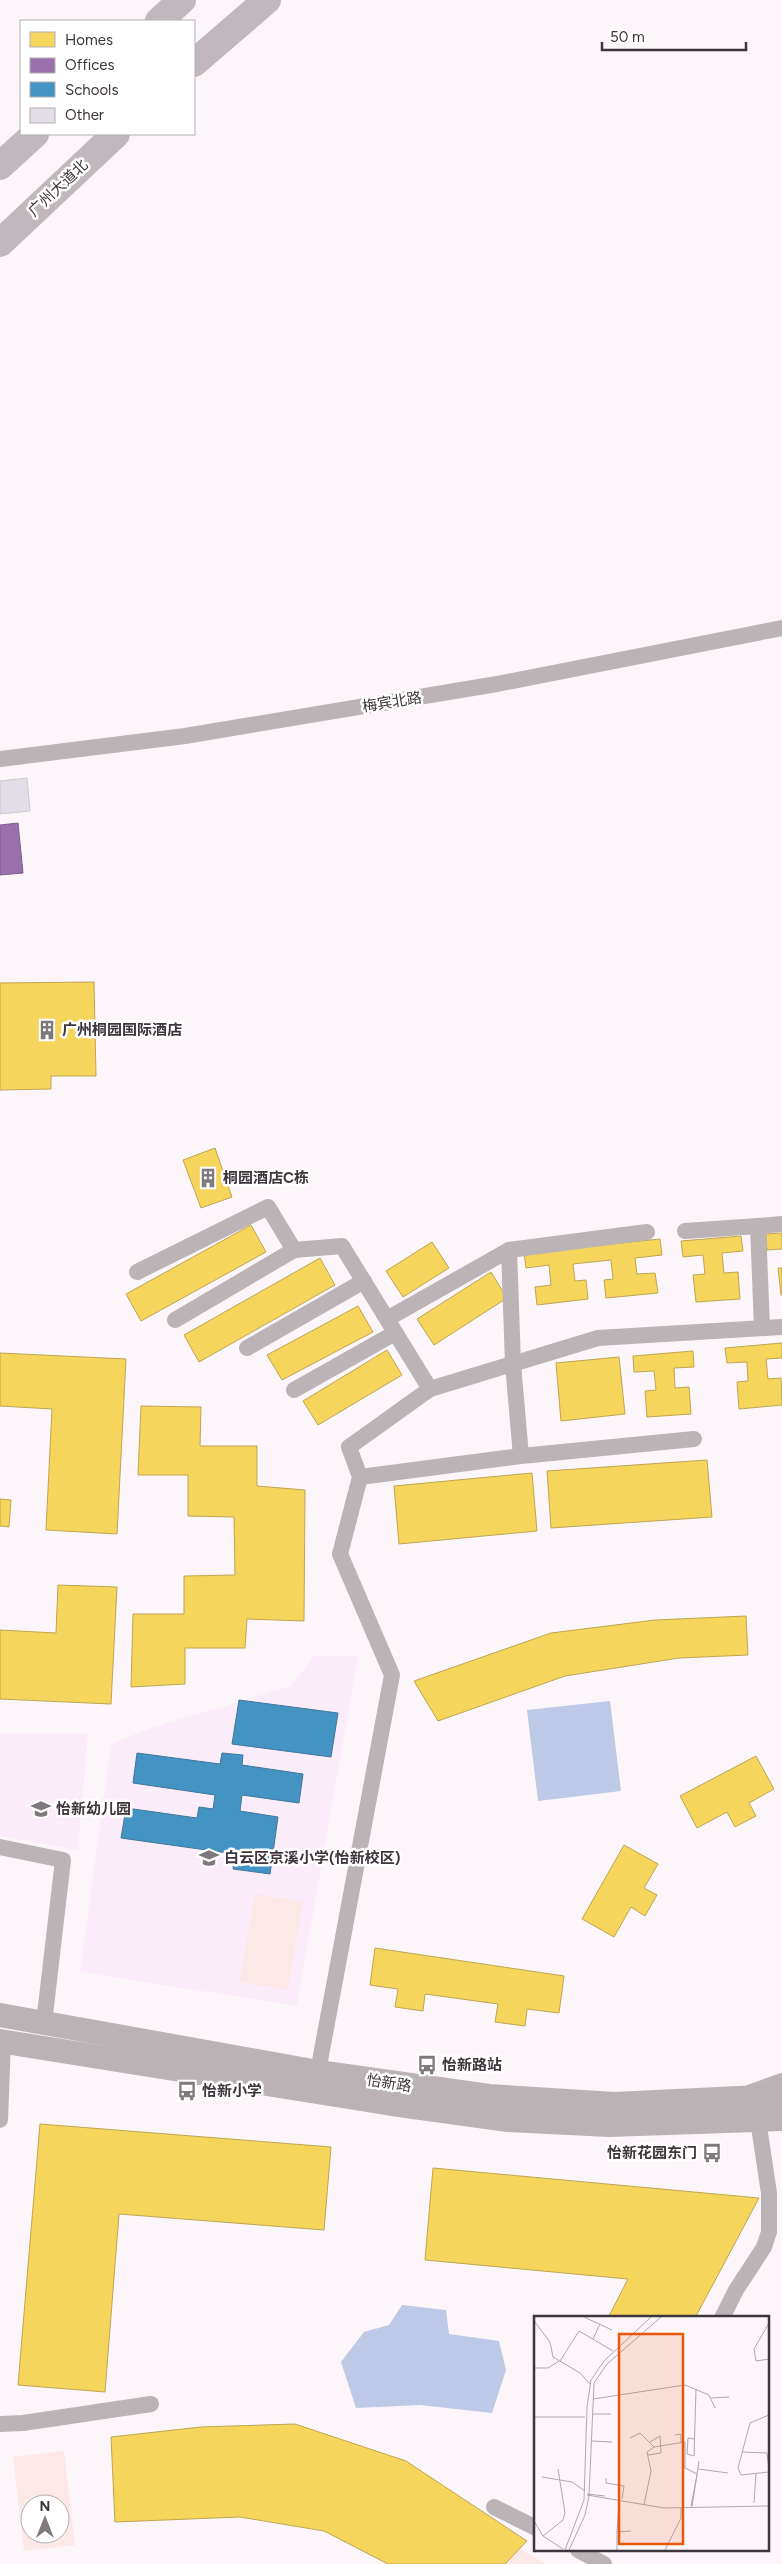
<svg xmlns="http://www.w3.org/2000/svg" width="782" height="2564" font-family="Figtree,'Noto Sans SC',sans-serif">
<rect width="100%" height="100%" fill="#fcf6fb"/>
<!-- built -->
<g fill="#fbecf9">
<path d="M314 1656H358L297 2006 80 1972 111 1744 150 1728 291 1686Z"/>
<path d="M88 1733 78 1850 0 1836V1734Z"/>
</g>
<!-- green -->
<g fill="#fce8e6" fill-rule="evenodd">
<path d="M255 1894 303 1902 288 1990 240 1982Z"/>
<path d="M64 2451 75 2545 24 2551 13 2457ZM30 2504H60V2534H30Z"/>
<path d="M513 2545 546 2564H503Z"/>
</g>
<!-- water -->
<g fill="#bec9e7">
<path d="M610 1701 621 1791 538 1801 527 1710Z"/>
<path d="M402 2305 446 2310 449 2334 499 2341 506 2370 492 2413 420 2405 356 2408 341 2362 364 2332 389 2325Z"/>
</g>
<!-- homes -->
<g fill="#f6d55c" stroke="#bea552">
<path d="M94 982 96 1076H51V1089L0 1090V983Z"/>
<path d="M215 1148 232 1197 201 1208 183 1160Z"/>
<path d="M251 1225 266 1252 141 1321 126 1294Z"/>
<path d="M782 1233V1249L767 1250 766 1234Z"/>
<path d="M741 1236 743 1251 722 1253 724 1273 738 1272 740 1299 696 1302 693 1275 705 1274 703 1255 683 1257 681 1241Z"/>
<path d="M660 1239 662 1255 635 1258 637 1274 655 1273 658 1293 606 1298 604 1280 613 1279 611 1260 573 1264 575 1281 586 1280 588 1299 537 1305 535 1287 551 1285 549 1265 526 1268 524 1253Z"/>
<path d="M432 1242 449 1268 403 1297 386 1271Z"/>
<path d="M320 1258 335 1285 199 1362 184 1335Z"/>
<path d="M778 1268H782V1295H781Z"/>
<path d="M491 1272 507 1298 434 1345 417 1319Z"/>
<path d="M358 1306 373 1332 282 1380 267 1355Z"/>
<path d="M782 1343V1358L766 1359 768 1379 781 1378 782 1405 739 1409 737 1382 748 1381 747 1362 727 1363 725 1348Z"/>
<path d="M387 1350 402 1375 318 1425 303 1401Z"/>
<path d="M693 1351 694 1367 674 1368 675 1388 689 1387 691 1414 647 1417 645 1391 656 1390 654 1371 634 1372 633 1356Z"/>
<path d="M0 1353 126 1359 117 1534 46 1530 52 1409 0 1406Z"/>
<path d="M619 1357 625 1414 561 1421 556 1363Z"/>
<path d="M141 1406 201 1407 200 1446H257V1486L305 1490 304 1621 247 1619 245 1648H185V1684L131 1687 133 1614H184V1576L235 1575 234 1517 188 1516V1475H138Z"/>
<path d="M707 1460 712 1517 551 1528 547 1471Z"/>
<path d="M532 1473 537 1531 399 1544 394 1486Z"/>
<path d="M0 1499 11 1500 9 1527 0 1526Z"/>
<path d="M58 1585 117 1587 111 1704 0 1699V1630L56 1633Z"/>
<path d="M746 1616 748 1655 679 1658 565 1676 438 1721 414 1681 551 1633 655 1620Z"/>
<path d="M756 1756 774 1789 749 1803 756 1816 735 1827 727 1812 697 1828 680 1796Z"/>
<path d="M624 1845 658 1864 644 1888 657 1895 645 1916 631 1907 614 1937 582 1919Z"/>
<path d="M375 1948 564 1976 559 2013 527 2009 525 2026 495 2022 498 2004 425 1994 423 2011 395 2007 398 1989 370 1985Z"/>
<path d="M40 2124 331 2147 324 2230 119 2214 105 2392 18 2385Z"/>
<path d="M433 2168 759 2198 695 2318H608L628 2279 425 2260Z"/>
<path d="M295 2424 406 2461 527 2541 505 2564H388L324 2531 240 2517 115 2522 111 2437 201 2427Z"/>
</g>
<!-- offices -->
<path fill="#9970ab" stroke="#7d5e89" d="M18 823 23 873 0 875V825Z"/>
<!-- schools -->
<g fill="#4393c3" stroke="#41779a">
<path d="M239 1700 338 1713 331 1757 232 1744Z"/>
<path d="M137 1753 220 1764 222 1753 243 1755 242 1765 303 1774 299 1803 242 1795 240 1811 278 1817 270 1874 233 1869 235 1854 121 1838 126 1808 197 1818 199 1807 213 1809 215 1795 133 1783Z"/>
</g>
<!-- building -->
<path fill="#e3dde8" stroke="#cdc9ce" d="M27 778 30 811 0 814V781Z"/>
<g fill="none" stroke-linecap="round" stroke-linejoin="round">
<!-- minor -->
<g stroke="#bbb3b5" stroke-width="16">
<path d="M0 759 185 736 497 684 782 628"/>
<path d="M758 1226 782 1224"/>
<path d="M685 1231 758 1226 762 1328"/>
<path d="M509 1250 647 1232"/>
<path d="M137 1272 268 1207 294 1250 342 1246 430 1389"/>
<path d="M175 1320 294 1250"/>
<path d="M247 1348 364 1281"/>
<path d="M294 1390 395 1333"/>
<path d="M521 1456 694 1439"/>
<path d="M360 1477 521 1456 513 1364 509 1250 387 1319"/>
<path d="M0 1847 63 1860 44 2023"/>
<path d="M316 2082 392 1675 340 1554 360 1477 349 1447 430 1389 598 1338 782 1327"/>
<path d="M751 2092 782 2081"/>
<path d="M0 2120 3 2041"/>
<path d="M722 2318 736 2290 764 2247 769 2232V2193L758 2120"/>
<path d="M0 2424 23 2423 151 2404"/>
<path d="M494 2507 536 2528"/>
<path d="M578 2550 604 2564"/>
</g>
<!-- secondary -->
<g stroke="#bbb2b5" stroke-width="24">
<path d="M0 2015 318 2072 489 2096 614 2104 782 2096"/>
<path d="M0 2041 392 2104 508 2120 609 2125 782 2119"/>
</g>
<!-- trunk -->
<g stroke="#c0b8bc" stroke-width="28">
<path d="M159 21 182 0"/>
<path d="M194 63 267 0"/>
<path d="M0 166 35 134"/>
<path d="M0 243 116 134"/>
</g>
</g>
<!-- icons -->
<defs>
<symbol id="building-bare" viewBox="-9 -9 18 18"><path d="M-4-6H4V6H1V3H-1V6H-4ZM-2.5-4.3h1.7v1.8h-1.7ZM.8-4.3h1.7v1.8H.8ZM-2.5-1h1.7V.8h-1.7ZM.8-1h1.7V.8H.8Z" fill="#7f797e" stroke="#fff" stroke-width="2.5" paint-order="stroke"/></symbol>
<symbol id="school-bare" viewBox="-9 -9 18 18"><path d="M0-5L7-2L0 1L-7-2ZM-4 1L0 2.5L4 1V4Q0 6-4 4Z" fill="#7f797e" stroke="#fff" stroke-width="2.5" paint-order="stroke"/></symbol>
<symbol id="bus-bare" viewBox="-9 -9 18 18"><path d="M-5-6H5V4H4V6H2V4H-2V6H-4V4H-5ZM-3.5-4V0h7V-4ZM-3.5 1.2v1.5H-2V1.2ZM2 1.2v1.5H3.5V1.2Z" fill="#7f797e" stroke="#fff" stroke-width="2.5" paint-order="stroke"/></symbol>
</defs>
<g fill-rule="evenodd">
<use href="#building-bare" x="33" y="1016" width="28" height="28"/>
<use href="#building-bare" x="194" y="1164" width="28" height="28"/>
<use href="#school-bare" x="27" y="1795" width="28" height="28"/>
<use href="#school-bare" x="195" y="1844" width="28" height="28"/>
<use href="#bus-bare" x="413" y="2051" width="28" height="28"/>
<use href="#bus-bare" x="173" y="2077" width="28" height="28"/>
<use href="#bus-bare" x="698" y="2139" width="28" height="28"/>
</g>
<g text-anchor="middle" stroke-width="5" stroke-linejoin="round" paint-order="stroke">
<!-- street labels -->
<g font-size="15" fill="#3c353b" stroke="#fff">
<text transform="translate(58 188) rotate(-43)" y="5">广州大道北</text>
<text transform="translate(392 702) rotate(-9)" y="5">梅宾北路</text>
<text transform="translate(389 2083) rotate(9)" y="5">怡新路</text>
</g>
<!-- poi labels -->
<g font-size="15" font-weight="bold" fill="#3c353b" stroke="#fff" text-anchor="start">
<text x="62" y="1035">广州桐园国际酒店</text>
<text x="223" y="1183">桐园酒店C栋</text>
<text x="56" y="1814">怡新幼儿园</text>
<text x="224" y="1863">白云区京溪小学(怡新校区)</text>
<text x="442" y="2070">怡新路站</text>
<text x="202" y="2096">怡新小学</text>
<text x="697" y="2158" text-anchor="end">怡新花园东门</text>
</g>
</g>
<!-- overview -->
<g transform="translate(534 2316)">
<rect width="235" height="235" fill="#fcf6fb"/>
<path fill="none" stroke="#afa9ae" stroke-width="1" d="M50 1 78 14M0 5 16 26 19 41 46 57 56 68M235 7 220 33 222 45 235 43M59 23 66 8M26 45 45 15 79 35M0 52H14L25 45M177 82 195 81M59 83 151 69 175 79 181 92M58 98H77M235 99 216 107 204 152 207 159 235 156M0 101H51M141 119 147 118V127M96 122 106 117 120 131M160 123 154 122 153 138 160 140 162 73M58 125 78 126M208 136 233 137 235 153M114 139 127 137 126 120 116 126M164 153 194 157M8 161 38 166 51 175M72 162V167L90 170 88 183M53 178 71 180M53 179 130 192 235 190M85 185 83 216 97 215M220 187 222 158M110 189 117 155 113 136 120 131 151 126V152L163 158M157 190 163 159M158 191 165 145M0 205 9 220 29 233M83 216V234M9 220 29 204 31 197 24 153M31 234 50 184 53 91 57 64 70 45 117 1M35 234 51 199 55 180 60 67 73 48 127 1M131 234 147 202V191"/>
<path fill="#e8590c" fill-opacity="0.15" stroke="#e8590c" stroke-width="2.5" d="M85 18H149V228H85Z"/>
<rect width="235" height="235" fill="none" stroke="#3c353b" stroke-width="2.5"/>
</g>
<!-- legend -->
<rect x="20" y="20" width="175" height="115" fill="#ffffff" stroke="#b1aeb1"/>
<rect x="30" y="32" width="25" height="15" fill="#f6d55c" stroke="#b1aeb1"/>
<text x="65" y="45" font-size="15" fill="#3c353b">Homes</text>
<rect x="30" y="58" width="25" height="15" fill="#9970ab" stroke="#b1aeb1"/>
<text x="65" y="70" font-size="15" fill="#3c353b">Offices</text>
<rect x="30" y="82" width="25" height="15" fill="#4393c3" stroke="#b1aeb1"/>
<text x="65" y="95" font-size="15" fill="#3c353b">Schools</text>
<rect x="30" y="108" width="25" height="15" fill="#e3dde8" stroke="#b1aeb1"/>
<text x="65" y="120" font-size="15" fill="#3c353b">Other</text>
<!-- north arrow -->
<g transform="translate(45 2519)"><circle r="24" fill="#ffffff" stroke="#b1aeb1"/>
<path d="M0-4L9 19L0 12L-9 19Z" fill="#7f797e"/>
<text y="-8" font-size="14" font-weight="bold" text-anchor="middle" fill="#3c353b">N</text>
</g>
<!-- scale -->
<path d="M602 42v8h144v-8" fill="none" stroke="#3c353b" stroke-width="2.5"/>
<text x="610" y="42" font-size="15" fill="#3c353b" stroke="#ffffff" stroke-width="4" paint-order="stroke">50 m</text>
</svg>
